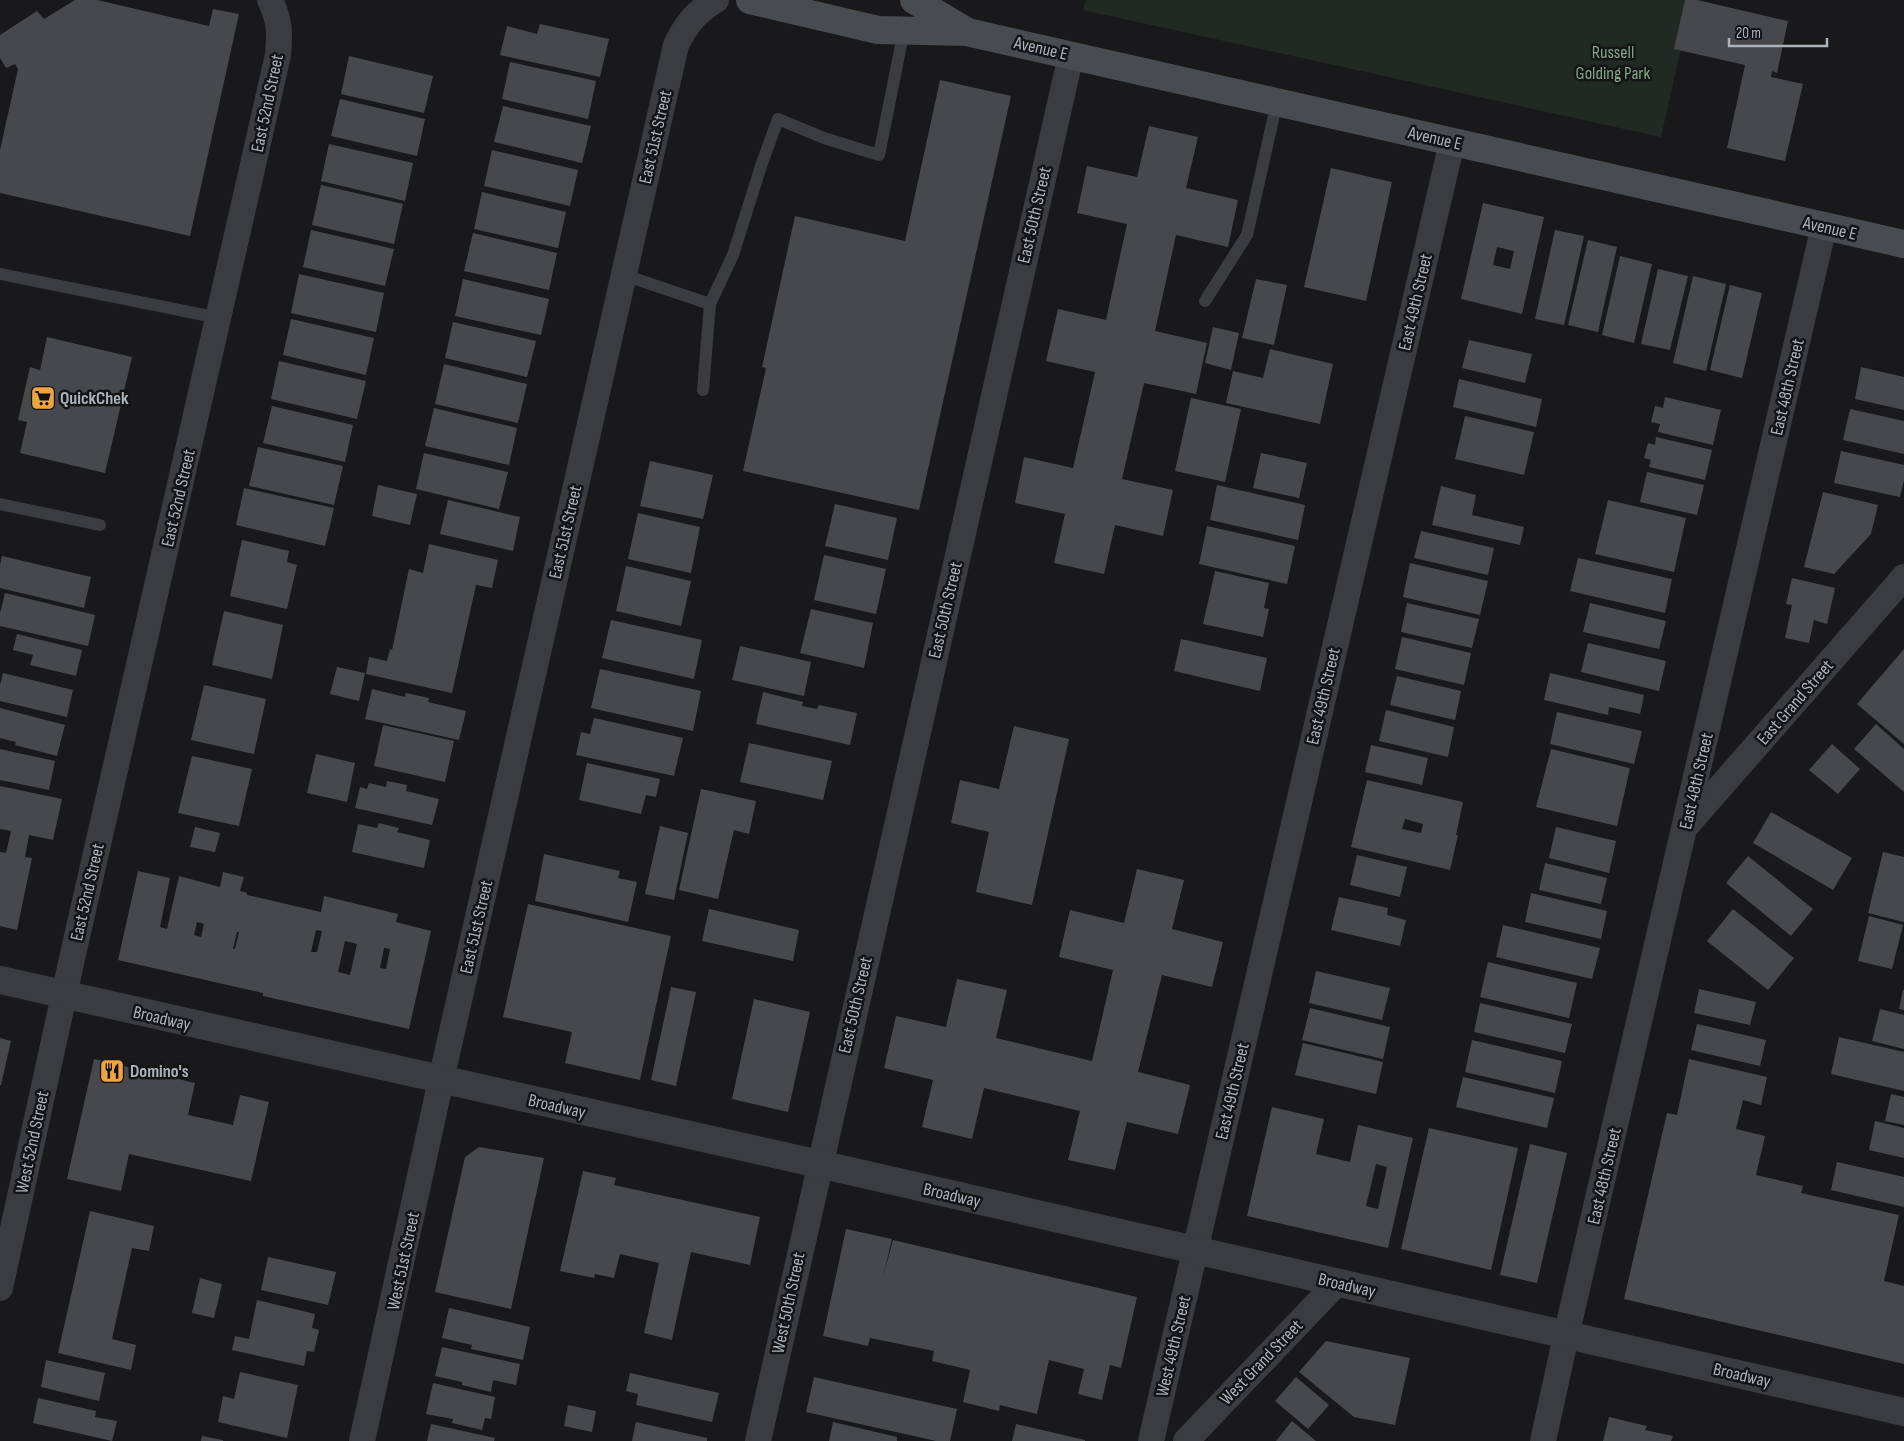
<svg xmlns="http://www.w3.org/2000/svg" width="1904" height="1441" font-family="'Sofia Sans Condensed',sans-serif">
<rect width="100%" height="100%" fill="#19191b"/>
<!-- green -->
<path fill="#212a22" d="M1086 0H1692L1661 137 1083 10Z"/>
<!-- building -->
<g fill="#46484b" fill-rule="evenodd">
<path d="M75 0H97L209 26 213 9 239 14 190 236 0 193V150L18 69 15 64 6 68 0 58V35L37 11 44 19Z"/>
<path d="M1685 0H1697L1788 21 1777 73 1772 71 1771 77 1803 84 1785 161 1727 148 1745 65 1674 49Z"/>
<path d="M540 24 609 39 600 77 500 55 507 26 537 34Z"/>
<path d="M349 56 433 76 424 113 341 94Z"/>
<path d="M510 62 596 81 588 119 502 99Z"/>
<path d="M940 80 1011 96 919 510 743 471 766 368 762 367 795 216 905 241Z"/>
<path d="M340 99 425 119 417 156 331 136Z"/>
<path d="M503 106 591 126 582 163 494 142Z"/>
<path d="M1149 126 1198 137 1186 188 1238 200 1228 247 1176 235 1155 331 1207 343 1196 394 1144 383 1122 479 1173 490 1163 536 1115 525 1104 574 1054 563 1065 514 1015 503 1024 457 1073 468 1095 372 1046 361 1058 309 1106 320 1127 224 1077 213 1087 166 1137 177Z"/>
<path d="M329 144 413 163 405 201 321 181Z"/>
<path d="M492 150 578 170 570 206 484 186Z"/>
<path d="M1331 168 1392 182 1366 301 1304 287Z"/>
<path d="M321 185 403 204 394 244 312 225Z"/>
<path d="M482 192 566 212 558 248 474 229Z"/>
<path d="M1483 203 1544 217 1522 314 1461 299ZM1497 247 1514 251 1510 269 1493 265Z"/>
<path d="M311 230 394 249 385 286 303 267Z"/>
<path d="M1555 230 1584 236 1564 325 1535 319Z"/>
<path d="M473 233 557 253 549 290 464 271Z"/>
<path d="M1588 240 1617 247 1598 332 1568 325Z"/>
<path d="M1620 256 1652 264 1634 343 1602 335Z"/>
<path d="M1658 269 1688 276 1670 350 1641 344Z"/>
<path d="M299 274 384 293 376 332 291 313Z"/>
<path d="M1693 276 1726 284 1706 371 1673 363Z"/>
<path d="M463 279 549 299 541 335 455 316Z"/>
<path d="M1256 279 1287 285 1274 345 1242 338Z"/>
<path d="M1730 285 1762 293 1742 378 1710 370Z"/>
<path d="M291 319 374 338 366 375 283 355Z"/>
<path d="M453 322 536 341 527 377 445 358Z"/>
<path d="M1213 327 1239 333 1231 370 1205 363Z"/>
<path d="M47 337 132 357 105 473 20 453 27 422 18 420 30 367 40 370Z"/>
<path d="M1469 340 1532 354 1525 383 1462 368Z"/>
<path d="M1270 349 1333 364 1320 424 1226 403 1233 371 1263 378Z"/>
<path d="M279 361 366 381 357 419 271 399Z"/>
<path d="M444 364 527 384 518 423 435 404Z"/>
<path d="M1861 367 1904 377V410L1855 399Z"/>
<path d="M1459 379 1542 399 1536 427 1453 407Z"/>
<path d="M1665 397 1721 410 1713 445 1658 432 1660 424 1651 422 1655 406 1663 408Z"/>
<path d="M1191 398 1241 409 1225 482 1175 471Z"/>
<path d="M272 406 353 425 345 462 263 443Z"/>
<path d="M434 408 517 428 509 465 425 446Z"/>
<path d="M1850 409 1904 421V454L1843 440Z"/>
<path d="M1465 416 1534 432 1524 475 1455 459Z"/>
<path d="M1656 437 1712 450 1705 480 1649 467 1651 460 1644 458 1648 443 1655 445Z"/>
<path d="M258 447 343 466 334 505 249 486Z"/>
<path d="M1841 451 1904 465V480L1900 497 1834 483Z"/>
<path d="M424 453 508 472 499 509 416 489Z"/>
<path d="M1261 453 1307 463 1299 498 1253 488Z"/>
<path d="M650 461 713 475 703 519 640 506Z"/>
<path d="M1647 472 1704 485 1697 515 1640 502Z"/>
<path d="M378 485 417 494 410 525 372 516Z"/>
<path d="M1217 485 1305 505 1298 540 1210 520Z"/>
<path d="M1441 486 1476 495 1472 515 1524 527 1520 545 1432 525Z"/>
<path d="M244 488 334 508 325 546 236 525Z"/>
<path d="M1823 492 1878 505 1871 534 1834 574 1804 567Z"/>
<path d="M448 500 520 517 513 551 440 534Z"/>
<path d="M1608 500 1686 518 1674 572 1595 554Z"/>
<path d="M835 504 897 518 888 560 825 546Z"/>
<path d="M638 513 700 527 691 573 628 559Z"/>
<path d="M1207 526 1295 546 1287 584 1199 564Z"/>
<path d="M1421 531 1494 548 1488 575 1414 558Z"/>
<path d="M242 540 289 551 287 562 297 565 287 609 230 596Z"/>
<path d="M429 544 498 560 492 588 476 585 452 693 366 674 369 657 387 661 390 649 392 650 409 569 423 573Z"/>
<path d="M824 555 886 569 876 614 814 600Z"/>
<path d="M2 556 91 577 84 608 0 588V565Z"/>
<path d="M1578 558 1672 579 1665 613 1570 591Z"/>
<path d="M1410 563 1488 581 1480 615 1403 597Z"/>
<path d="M626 566 691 581 681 626 616 611Z"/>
<path d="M1215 571 1269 583 1264 608 1269 609 1263 637 1203 624Z"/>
<path d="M1792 578 1835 588 1827 624 1814 620 1809 643 1785 638 1792 605 1786 604Z"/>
<path d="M5 593 95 615 88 646 0 626V613Z"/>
<path d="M1407 603 1479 619 1472 648 1401 632Z"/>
<path d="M1590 603 1666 621 1659 649 1583 632Z"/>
<path d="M811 609 873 623 864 668 800 653Z"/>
<path d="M224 611 283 625 272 679 212 665Z"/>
<path d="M611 620 702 640 694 679 602 658Z"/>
<path d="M17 634 82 650 76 676 30 665 33 655 13 650Z"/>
<path d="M1402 637 1471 653 1464 685 1395 669Z"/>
<path d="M1181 639 1267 658 1260 691 1174 671Z"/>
<path d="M1588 643 1666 661 1659 691 1581 672Z"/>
<path d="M740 646 811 662 804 696 732 680Z"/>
<path d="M1904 649V744L1857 704Z"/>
<path d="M337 667 365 673 359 701 330 694Z"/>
<path d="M600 669 701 691 693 731 591 708Z"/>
<path d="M3 673 73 690 67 717 0 701V685Z"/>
<path d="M1550 673 1644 695 1640 714 1609 707 1608 715 1544 700Z"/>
<path d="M1397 676 1461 691 1455 720 1390 705Z"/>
<path d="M204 685 266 699 254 754 191 740Z"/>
<path d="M372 689 405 697 406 693 429 698 428 702 466 711 459 740 365 719Z"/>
<path d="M763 692 803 702 802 706 817 709 819 705 857 713 850 745 756 724Z"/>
<path d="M0 708 65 725 57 756 15 745 16 742 0 738Z"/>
<path d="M1386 710 1454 727 1448 757 1379 741Z"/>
<path d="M1557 712 1642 731 1634 764 1550 744Z"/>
<path d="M594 718 683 738 674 776 576 755 581 732 590 734Z"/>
<path d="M1876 724 1904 749V792L1854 749Z"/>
<path d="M383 725 454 741 445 782 374 766Z"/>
<path d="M1014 726 1069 739 1032 905 976 892 989 832 951 823 960 780 999 789Z"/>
<path d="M749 743 832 761 823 800 740 782Z"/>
<path d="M1832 744 1860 769 1838 794 1809 770Z"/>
<path d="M1371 745 1428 758 1422 785 1365 772Z"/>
<path d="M0 749 55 761 49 790 0 780Z"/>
<path d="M1551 749 1630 768 1617 826 1536 807Z"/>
<path d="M316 754 355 763 347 802 307 793Z"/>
<path d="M192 756 252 769 239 826 178 813Z"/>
<path d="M587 763 660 779 656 797 646 795 641 814 579 800Z"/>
<path d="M1367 780 1463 802 1456 835H1458L1450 870 1351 847ZM1405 819 1423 824 1421 833 1402 829Z"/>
<path d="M387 781 407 785 406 791 439 799 432 825 355 808 360 787 367 789 369 783 386 787Z"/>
<path d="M0 786 62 799 53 840 29 835 25 857 32 858 17 930 0 926V852L6 853 11 831 0 829Z"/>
<path d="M701 789 756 801 749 834 734 830 718 899 679 890Z"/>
<path d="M1771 812 1852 858 1833 890 1753 843Z"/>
<path d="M379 823 399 828 397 832 430 840 424 868 352 852 358 824 377 828Z"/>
<path d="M660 826 688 833 674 900 645 894Z"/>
<path d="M195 827 220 833 215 852 190 847Z"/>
<path d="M1556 827 1616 841 1609 873 1549 858Z"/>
<path d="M1883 852 1904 857V922L1868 913Z"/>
<path d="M544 854 620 871 618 878 637 882 628 922 535 901Z"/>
<path d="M1357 855 1407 867 1400 897 1350 885Z"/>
<path d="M1748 856 1813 909 1791 936 1726 883Z"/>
<path d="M1545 863 1607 878 1601 904 1539 890Z"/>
<path d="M1137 869 1184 880 1172 929 1223 942 1212 987 1162 975 1138 1072 1190 1085 1178 1134 1127 1122 1115 1170 1068 1160 1080 1111 984 1088 972 1139 922 1127 933 1080 884 1068 896 1016 946 1027 957 979 1007 990 996 1038 1092 1061 1113 970 1059 957 1070 910 1124 923Z"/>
<path d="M138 871 170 878 160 927 167 929 179 876 220 887 223 872 244 877 240 891 247 893V895L321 912 324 896 398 914 396 922 431 931 409 1029 263 996V993L118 960ZM197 922 204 924 201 937 194 935ZM316 930 322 931 317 952H311ZM237 932H239L235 949H233ZM345 941 357 944 350 975 338 972ZM384 948 390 949 386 969 380 968Z"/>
<path d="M1531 893 1607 911 1601 939 1525 922Z"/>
<path d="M1339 897 1388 908 1387 915 1406 920 1400 946 1331 930Z"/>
<path d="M528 904 671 936 640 1080 565 1063 572 1032 503 1017Z"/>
<path d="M709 909 799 930 793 961 702 941Z"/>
<path d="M1733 909 1794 958 1768 990 1707 941Z"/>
<path d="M1869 916 1903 925 1892 969 1858 961Z"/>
<path d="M1503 925 1600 948 1592 979 1496 957Z"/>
<path d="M1488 962 1577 983 1569 1018 1480 997Z"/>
<path d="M1316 971 1390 988 1382 1020 1309 1003Z"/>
<path d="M671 987 696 992 676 1086 651 1080Z"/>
<path d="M1699 989 1756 1002 1750 1025 1694 1013Z"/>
<path d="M1903 990H1904V1010L1899 1009Z"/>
<path d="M754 999 810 1012 788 1112 732 1099Z"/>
<path d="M1480 1003 1572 1024 1565 1053 1474 1032Z"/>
<path d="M1310 1008 1390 1027 1383 1059 1302 1040Z"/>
<path d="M1880 1009 1904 1015V1049L1872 1041Z"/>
<path d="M1697 1024 1766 1040 1760 1066 1691 1050Z"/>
<path d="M1839 1037 1904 1052V1091L1831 1074Z"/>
<path d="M0 1038 11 1041 1 1085H0Z"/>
<path d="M1472 1040 1562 1061 1555 1093 1465 1072Z"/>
<path d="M1303 1043 1383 1062 1376 1094 1295 1075Z"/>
<path d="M94 1059 195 1083 188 1115 233 1125 240 1095 269 1102 251 1181 129 1154 121 1191 67 1179Z"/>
<path d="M1689 1059 1767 1077 1761 1105 1743 1100 1736 1129 1765 1136 1756 1175 1803 1186 1801 1193 1899 1215 1884 1281 1904 1286V1364L1624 1299 1667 1113 1677 1115Z"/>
<path d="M1463 1077 1554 1098 1547 1128 1456 1107Z"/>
<path d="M1891 1094 1904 1097V1125L1885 1121Z"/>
<path d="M1272 1107 1324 1119 1316 1154 1350 1162 1358 1125 1413 1138 1388 1248 1247 1216ZM1376 1164 1387 1167 1378 1209 1366 1206Z"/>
<path d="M1875 1121 1904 1128V1158L1869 1150Z"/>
<path d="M1429 1128 1518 1148 1491 1270 1401 1249Z"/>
<path d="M1530 1144 1567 1153 1537 1283 1500 1275Z"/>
<path d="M479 1147 544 1158 511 1309 435 1292 465 1157Z"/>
<path d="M1837 1162 1904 1177V1207L1831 1190Z"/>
<path d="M583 1171 616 1178 614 1185 760 1217 750 1265 691 1252 672 1340 644 1333 659 1263 620 1254 614 1278 595 1274 594 1278 560 1271Z"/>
<path d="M90 1211 154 1226 149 1251 132 1248 112 1339 136 1345 131 1370 58 1353Z"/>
<path d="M846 1229 892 1239 883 1277 893 1240 1137 1297 1121 1368 1110 1365 1102 1400 1078 1394 1084 1369 1049 1360 1037 1414 1000 1405 999 1411 963 1402 970 1370 932 1361 934 1351 870 1338 868 1346 823 1336Z"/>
<path d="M268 1257 336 1272 328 1305 261 1290Z"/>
<path d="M200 1278 222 1284 214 1318 192 1313Z"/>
<path d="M257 1300 315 1314 312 1328 319 1330 314 1352 307 1351 304 1366 232 1350 235 1336 249 1339Z"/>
<path d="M449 1308 530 1327 523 1360 471 1349 472 1345 442 1338Z"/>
<path d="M1326 1341 1410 1358 1395 1425 1354 1417 1299 1372Z"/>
<path d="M442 1347 520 1364 516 1385 493 1380 491 1392 462 1385V1382L435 1376Z"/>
<path d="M46 1360 105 1373 99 1401 41 1387Z"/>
<path d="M240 1372 298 1385 287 1438 218 1422 223 1396 234 1399Z"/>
<path d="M630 1373 719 1393 712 1422 636 1405 638 1394 626 1391Z"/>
<path d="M814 1377 957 1409 950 1441H936L806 1412Z"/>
<path d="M1296 1377 1329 1405 1308 1429 1275 1401Z"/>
<path d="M433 1383 495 1397 491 1419 485 1418 482 1430 452 1423 453 1419 426 1414Z"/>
<path d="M38 1398 96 1411 95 1417 117 1421 112 1441 33 1423Z"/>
<path d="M568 1405 596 1411 592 1432 564 1426Z"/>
<path d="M1609 1417 1647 1426 1645 1430 1673 1436 1671 1441H1603Z"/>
<path d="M1292 1421 1316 1441H1276Z"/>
<path d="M636 1422 707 1438V1441H632Z"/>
<path d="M833 1422 897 1437V1441H829Z"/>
<path d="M431 1424 495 1438 494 1441H427Z"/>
<path d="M1016 1424 1085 1440V1441H1012Z"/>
<path d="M202 1436 223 1440V1441H201Z"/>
</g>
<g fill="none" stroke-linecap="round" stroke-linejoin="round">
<!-- service -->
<g stroke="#3a3c40" stroke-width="12">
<path d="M0 274 219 318"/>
<path d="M624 275 710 304"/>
<path d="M1205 301 1247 235 1277 102"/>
<path d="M703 390 710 304 733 255 761 166 778 119 824 138 879 155 904 30"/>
<path d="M0 504 100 525"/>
</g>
<!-- minor -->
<g stroke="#3a3c40" stroke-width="26">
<path d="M1687 825 1904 577"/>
<path d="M0 1288 73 954 278 55C280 33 280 21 270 0"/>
<path d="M362 1441 441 1080 676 45C687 23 695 13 716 0"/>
<path d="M758 1441 1071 55"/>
<path d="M1151 1441 1452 142"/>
<path d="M1186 1441 1337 1283"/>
<path d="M1543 1441 1566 1336 1824 226"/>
</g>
<!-- tertiary -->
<path stroke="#3a3c40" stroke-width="28" d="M0 980 819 1164 1904 1412"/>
<!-- secondary -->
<g stroke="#484b50" stroke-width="28">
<path d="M750 0 878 30 967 32 1904 244"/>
<path d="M914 0 966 31"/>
</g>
</g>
<!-- icons -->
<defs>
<symbol id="supermarket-square" viewBox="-11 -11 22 22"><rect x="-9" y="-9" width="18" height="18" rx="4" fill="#eea53f" stroke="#141417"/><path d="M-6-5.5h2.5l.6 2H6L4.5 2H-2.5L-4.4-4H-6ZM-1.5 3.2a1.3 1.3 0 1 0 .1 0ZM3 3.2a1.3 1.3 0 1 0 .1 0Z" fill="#111"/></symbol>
<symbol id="restaurant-square" viewBox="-11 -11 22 22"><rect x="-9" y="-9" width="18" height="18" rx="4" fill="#eea53f" stroke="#141417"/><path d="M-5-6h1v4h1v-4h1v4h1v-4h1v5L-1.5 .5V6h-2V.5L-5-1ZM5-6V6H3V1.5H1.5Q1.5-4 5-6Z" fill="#111"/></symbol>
</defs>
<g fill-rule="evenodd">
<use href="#supermarket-square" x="29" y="384" width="28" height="28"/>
<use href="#restaurant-square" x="98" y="1057" width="28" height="28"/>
</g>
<g text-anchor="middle" stroke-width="5" stroke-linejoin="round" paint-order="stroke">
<!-- street labels -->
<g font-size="18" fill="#acb2bb" stroke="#141417">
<text transform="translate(1041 48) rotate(13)" y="6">Avenue E</text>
<text transform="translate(267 103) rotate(-78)" y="6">East 52nd Street</text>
<text transform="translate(655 137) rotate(-77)" y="6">East 51st Street</text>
<text transform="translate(1435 138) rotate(13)" y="6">Avenue E</text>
<text transform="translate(1034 215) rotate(-77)" y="6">East 50th Street</text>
<text transform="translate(1830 228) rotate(13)" y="6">Avenue E</text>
<text transform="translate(1415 302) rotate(-77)" y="6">East 49th Street</text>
<text transform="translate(1787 387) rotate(-77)" y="6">East 48th Street</text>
<text transform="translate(178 498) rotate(-77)" y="6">East 52nd Street</text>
<text transform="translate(565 532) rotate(-77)" y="6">East 51st Street</text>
<text transform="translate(945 610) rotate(-77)" y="6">East 50th Street</text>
<text transform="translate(1323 696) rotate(-77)" y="6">East 49th Street</text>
<text transform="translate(1795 702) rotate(-49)" y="6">East Grand Street</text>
<text transform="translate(1696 781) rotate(-77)" y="6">East 48th Street</text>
<text transform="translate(87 892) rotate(-77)" y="6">East 52nd Street</text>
<text transform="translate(476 927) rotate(-77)" y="6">East 51st Street</text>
<text transform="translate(855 1005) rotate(-77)" y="6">East 50th Street</text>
<text transform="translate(162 1018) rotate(13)" y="6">Broadway</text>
<text transform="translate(1232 1091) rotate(-77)" y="6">East 49th Street</text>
<text transform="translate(557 1106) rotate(13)" y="6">Broadway</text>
<text transform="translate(32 1142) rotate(-78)" y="6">West 52nd Street</text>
<text transform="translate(1604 1176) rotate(-77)" y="6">East 48th Street</text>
<text transform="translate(952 1195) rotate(13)" y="6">Broadway</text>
<text transform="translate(403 1261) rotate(-78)" y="6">West 51st Street</text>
<text transform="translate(1347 1285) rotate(13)" y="6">Broadway</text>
<text transform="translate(788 1303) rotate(-78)" y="6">West 50th Street</text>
<text transform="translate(1173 1346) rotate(-77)" y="6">West 49th Street</text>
<text transform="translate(1261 1362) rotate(-46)" y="6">West Grand Street</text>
<text transform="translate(1742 1375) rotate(13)" y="6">Broadway</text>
</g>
<!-- park labels -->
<g font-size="18" fill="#84a584" stroke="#141417">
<text x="1613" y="58">Russell<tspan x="1613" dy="21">Golding Park</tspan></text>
</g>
<!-- poi labels -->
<g font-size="18" font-weight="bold" fill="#acb2bb" stroke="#141417" text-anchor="start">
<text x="60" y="404">QuickChek</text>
<text x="130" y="1077">Domino's</text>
</g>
</g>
<!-- scale -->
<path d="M1729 38v8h98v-8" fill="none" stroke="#acb2bb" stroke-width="2.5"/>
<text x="1736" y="38" font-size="15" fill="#acb2bb" stroke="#141417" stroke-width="4" paint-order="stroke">20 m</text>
</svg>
